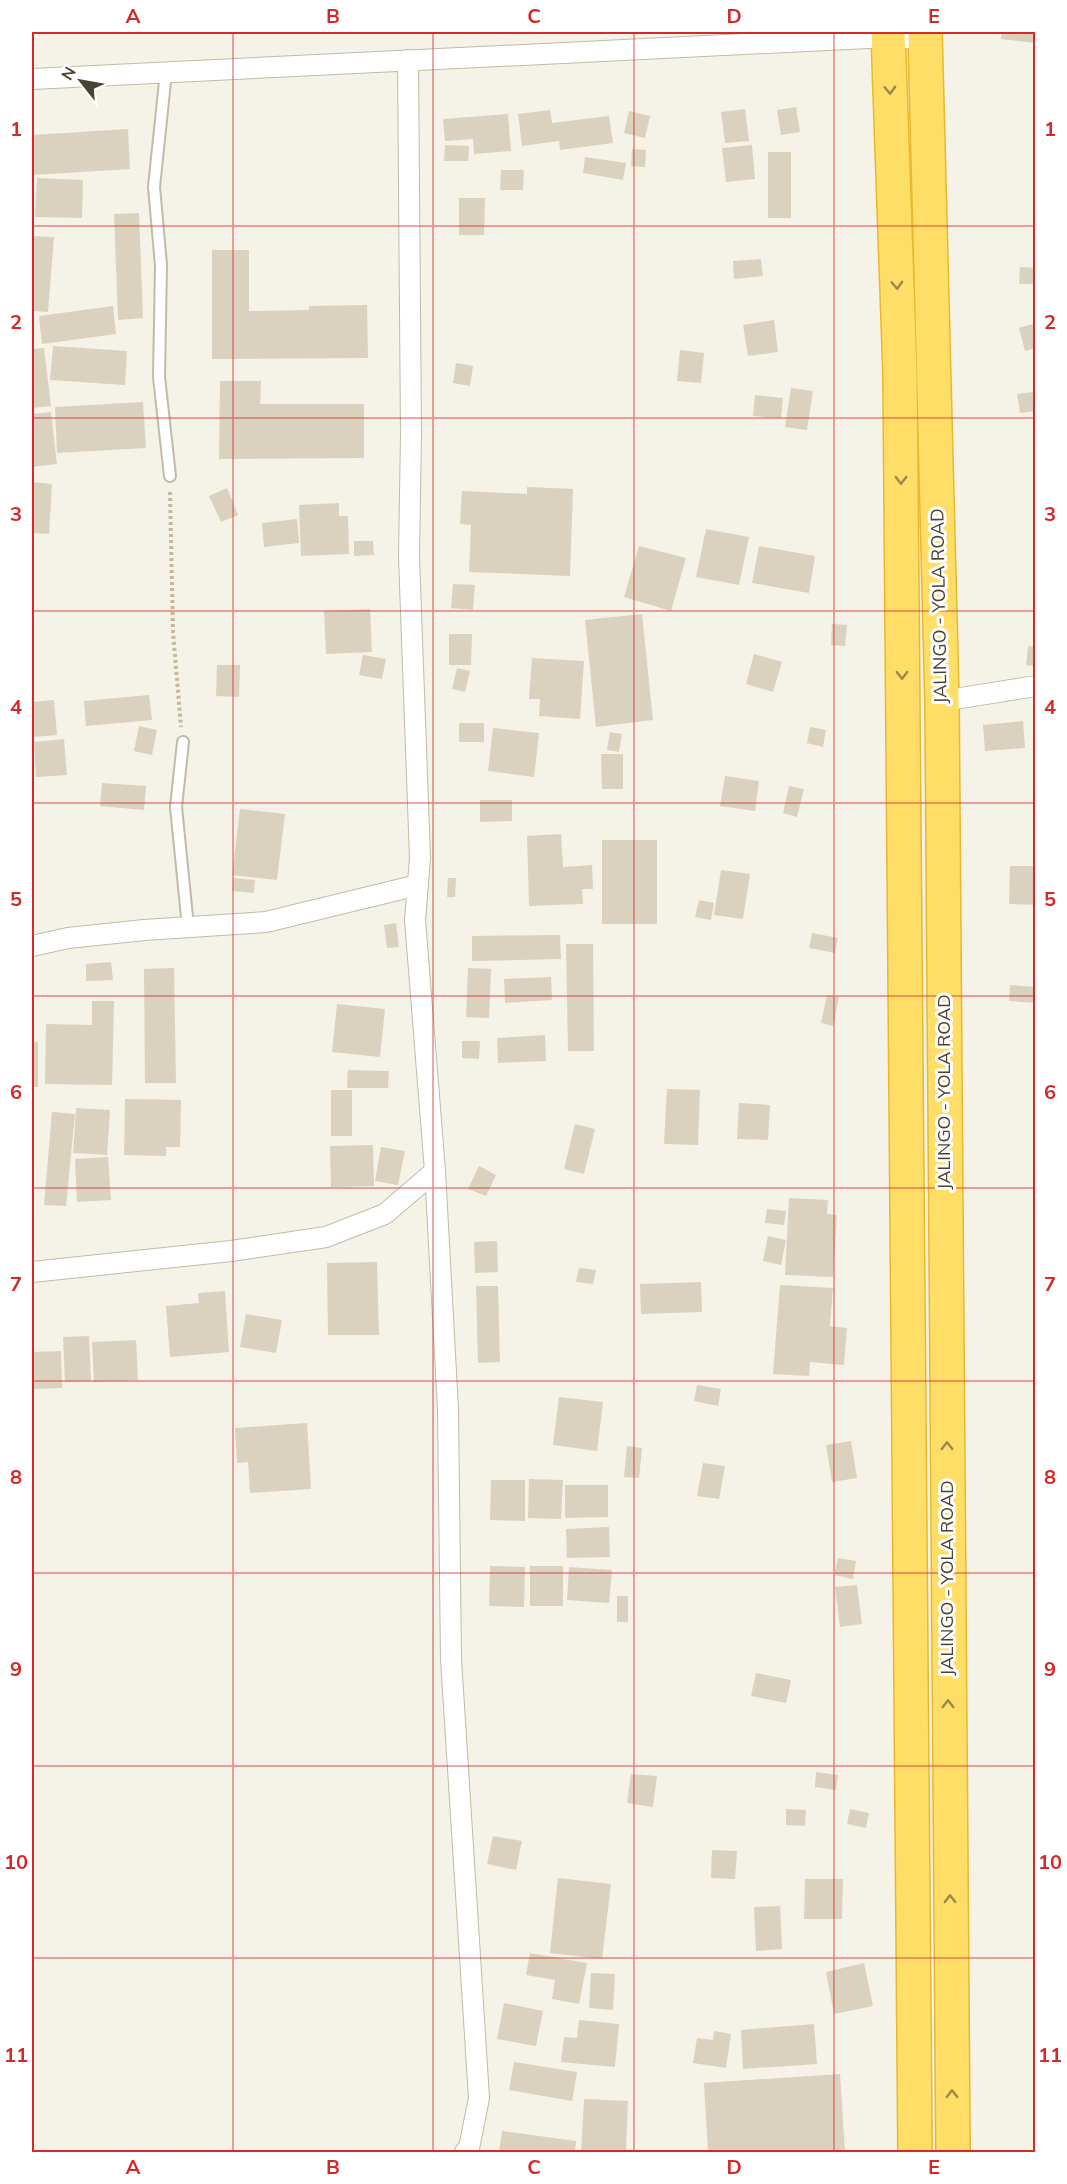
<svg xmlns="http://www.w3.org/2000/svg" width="1067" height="2184" font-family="Mulish,sans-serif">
<rect width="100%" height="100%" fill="#f5f2e7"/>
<!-- building -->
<g fill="#dad2be">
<path d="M1002 32H1036V43L1001 39Z"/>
<path d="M796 107 800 132 781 135 777 110Z"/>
<path d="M745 109 749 141 725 143 721 112Z"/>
<path d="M550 110 552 123 609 116 613 143 560 150 559 141 522 146 518 114Z"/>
<path d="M629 111 650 116 645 138 624 133Z"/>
<path d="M508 114 511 151 474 154 473 139 445 141 443 119Z"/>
<path d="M128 129 130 169 32 175V135Z"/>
<path d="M445 145 469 146 468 161H444Z"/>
<path d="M752 145 755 179 726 182 722 148Z"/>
<path d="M632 149 646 150 645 167 631 166Z"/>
<rect x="768" y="152" width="23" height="66"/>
<path d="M585 157 626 163 623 180 583 173Z"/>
<path d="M501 170H524L523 190H500Z"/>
<path d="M37 178 83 180 82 218 35 217Z"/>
<path d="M459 198H485L484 235H459Z"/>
<path d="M139 213 143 318 118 320 114 214Z"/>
<path d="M32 236 54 237 48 312 32 311Z"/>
<path d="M212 250H249V311L309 310V306L367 305 368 358 212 359Z"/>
<path d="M761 259 763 276 734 279 733 261Z"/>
<path d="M1020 267 1036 268V284H1019Z"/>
<path d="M113 306 116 334 42 344 39 316Z"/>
<path d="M774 320 778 352 748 356 743 325Z"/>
<path d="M1036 323V348L1025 351 1019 328Z"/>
<path d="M53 346 127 351 125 385 50 380Z"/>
<path d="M44 348 51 406 32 408V349Z"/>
<path d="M680 350 704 353 701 383 677 381Z"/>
<path d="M456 363 473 366 470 386 453 383Z"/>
<path d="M220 381H261L260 404H364V458L219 459Z"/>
<path d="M791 388 813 391 807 430 785 427Z"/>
<path d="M1033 392 1035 411 1020 413 1017 394Z"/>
<path d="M755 395 783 398 781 418 753 416Z"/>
<path d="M143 402 146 448 57 453 55 407Z"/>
<path d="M51 412 57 464 32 467V414Z"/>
<path d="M32 482 52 484 49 534 32 533Z"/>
<path d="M527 487 573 489 570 576 469 572 471 525 460 524 462 491 527 494Z"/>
<path d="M227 488 238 515 221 522 209 496Z"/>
<path d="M339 503V516H348L349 554 301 556 299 505Z"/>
<path d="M297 519 299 543 264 547 262 523Z"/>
<path d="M706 529 749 537 739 585 696 577Z"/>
<path d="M354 541H373L374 555 354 556Z"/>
<path d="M639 546 686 558 671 611 624 597Z"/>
<path d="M759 546 815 556 809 593 752 583Z"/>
<path d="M453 584 475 585 473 610 451 608Z"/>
<path d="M370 609 372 652 326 654 324 611Z"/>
<path d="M642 614 653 720 596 727 585 620Z"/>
<path d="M832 624 847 625 845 646 831 645Z"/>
<path d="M449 634H472L471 665H449Z"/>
<path d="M1028 646 1036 647V666L1026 665Z"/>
<path d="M754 654 782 662 773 692 746 684Z"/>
<path d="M363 655 386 659 382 679 359 675Z"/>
<path d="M532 658 584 661 580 719 539 716 540 699H529Z"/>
<path d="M217 665H240L239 697 216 696Z"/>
<path d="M457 668 470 671 465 692 452 689Z"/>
<path d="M149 695 152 720 86 726 84 701Z"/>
<path d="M54 700 57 735 32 737V702Z"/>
<path d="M1023 721 1025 748 985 751 983 725Z"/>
<rect x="459" y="723" width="25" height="19"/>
<path d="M139 726 157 730 152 755 134 751Z"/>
<path d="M810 727 826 730 823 747 807 743Z"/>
<path d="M493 728 539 733 534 777 488 771Z"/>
<path d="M610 732 622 734 619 752 607 750Z"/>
<path d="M64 739 67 775 36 777 34 742Z"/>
<path d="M601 754H623V789H602Z"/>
<path d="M725 776 759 781 755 811 720 806Z"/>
<path d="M102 783 146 786 144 810 100 806Z"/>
<path d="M789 786 804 789 797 817 783 813Z"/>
<path d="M480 800H512V821L480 822Z"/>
<path d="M240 809 285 814 277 880 232 875Z"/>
<path d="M561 834 563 867 592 865 593 889H582L583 904 529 906 527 836Z"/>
<rect x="602" y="840" width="55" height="84"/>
<path d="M1010 866H1036V905L1009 904Z"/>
<path d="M721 870 750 874 743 919 714 915Z"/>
<path d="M233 878 255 880 254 893 232 891Z"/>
<path d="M448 878H456L455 897H447Z"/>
<path d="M699 900 714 903 711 920 695 917Z"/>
<path d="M396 923 399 947 387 948 384 925Z"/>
<path d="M812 933 838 938 835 953 809 948Z"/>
<path d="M560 935 561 959 472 961V936Z"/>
<path d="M566 944H593L594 1051H568Z"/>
<path d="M111 962 113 980 86 981V964Z"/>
<path d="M174 968 176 1083H145L144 969Z"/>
<path d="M468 968 491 969 489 1018 466 1017Z"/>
<path d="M551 977 552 1000 505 1003 504 979Z"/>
<path d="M1010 985 1036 987V1003L1009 1001Z"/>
<path d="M827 995 839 997 833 1026 821 1023Z"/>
<path d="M92 1001H114L112 1085 45 1084 46 1024 92 1025Z"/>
<path d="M337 1004 385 1009 380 1057 332 1052Z"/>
<path d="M545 1035 546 1061 498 1063 497 1038Z"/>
<path d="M462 1041H480L479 1059 462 1058Z"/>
<rect x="32" y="1042" width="6" height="45"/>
<path d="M348 1070 389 1071 388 1088H347Z"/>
<path d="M667 1089 700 1090 698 1145 664 1144Z"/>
<rect x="331" y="1090" width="21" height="46"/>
<path d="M125 1099 181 1100 180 1147H166V1156L124 1155Z"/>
<path d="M739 1103 770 1105 768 1140 737 1139Z"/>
<path d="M76 1108 110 1110 107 1155 73 1153Z"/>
<path d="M52 1112 75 1114 66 1206 44 1205Z"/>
<path d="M575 1124 595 1129 584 1174 564 1169Z"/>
<path d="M373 1145 374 1186 331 1187 330 1146Z"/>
<path d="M381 1147 405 1151 398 1185 375 1181Z"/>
<path d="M108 1157 111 1200 77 1202 75 1159Z"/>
<path d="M479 1166 496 1175 486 1196 468 1189Z"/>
<path d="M789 1198 828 1200 827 1214 837 1215 833 1277 785 1275Z"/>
<path d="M767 1209 786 1211 784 1225 765 1223Z"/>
<path d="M768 1236 786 1240 781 1265 763 1261Z"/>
<path d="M497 1241 498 1272 475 1273 474 1242Z"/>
<path d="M377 1262 379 1335H328L327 1263Z"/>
<path d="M579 1268 596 1270 593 1284 576 1282Z"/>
<path d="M701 1282 702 1312 641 1314 640 1284Z"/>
<path d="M780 1285 833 1288 830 1326 847 1328 844 1365 810 1362 809 1376 773 1374Z"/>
<path d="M476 1286H498L500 1362 478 1363Z"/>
<path d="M225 1291 229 1352 170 1357 166 1306 199 1303 198 1293Z"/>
<path d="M246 1314 282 1320 276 1353 240 1347Z"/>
<path d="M89 1336 91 1381 65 1382 63 1337Z"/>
<path d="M136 1340 138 1380 94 1382 92 1342Z"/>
<path d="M61 1351 62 1388 32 1389V1352Z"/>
<path d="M697 1385 721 1389 718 1406 694 1401Z"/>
<path d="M559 1397 603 1402 597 1451 553 1445Z"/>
<path d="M307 1423 311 1489 250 1493 248 1462 237 1463 235 1428Z"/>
<path d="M851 1441 857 1478 832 1482 826 1445Z"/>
<path d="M627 1446 642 1448 639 1478 624 1477Z"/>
<path d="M703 1463 725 1466 719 1499 697 1496Z"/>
<path d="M529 1479 563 1480 561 1519 528 1518Z"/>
<path d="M491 1480H525V1521L490 1520Z"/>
<path d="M565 1485H608V1517L565 1518Z"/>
<path d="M609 1527 610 1557 567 1558 566 1529Z"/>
<path d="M838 1558 856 1561 853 1579 834 1575Z"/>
<path d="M490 1566 525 1567 524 1607 489 1606Z"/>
<rect x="530" y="1566" width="33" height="40"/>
<path d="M569 1567 612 1570 609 1603 567 1600Z"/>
<path d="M857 1585 862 1624 840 1627 835 1587Z"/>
<rect x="617" y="1596" width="11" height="26"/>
<path d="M756 1673 791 1680 786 1703 751 1696Z"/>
<path d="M816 1772 838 1775 836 1790 815 1787Z"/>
<path d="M631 1774 657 1776 653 1807 627 1803Z"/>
<path d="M786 1809 806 1810 805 1826 786 1825Z"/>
<path d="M850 1809 869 1813 866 1828 847 1824Z"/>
<path d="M493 1836 522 1841 516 1870 487 1864Z"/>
<path d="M712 1850 737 1851 735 1879 711 1878Z"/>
<path d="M558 1878 611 1884 602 1959 550 1953Z"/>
<path d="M805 1879H843L842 1919H804Z"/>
<path d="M780 1906 782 1949 756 1951 754 1907Z"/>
<path d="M530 1953 587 1963 579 2004 552 1999 555 1980 526 1975Z"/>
<path d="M864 1963 873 2006 834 2014 826 1972Z"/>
<path d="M591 1973 615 1974 613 2010 589 2008Z"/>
<path d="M504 2003 543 2011 536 2046 497 2039Z"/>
<path d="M579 2020 619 2024 615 2067 561 2062 564 2037 577 2038Z"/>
<path d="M814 2024 817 2064 743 2069 741 2030Z"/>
<path d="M714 2031 731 2034 726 2068 693 2063 697 2038 713 2040Z"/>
<path d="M514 2062 577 2072 572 2101 509 2090Z"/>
<path d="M840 2074 845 2152H708L704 2083Z"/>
<path d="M584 2099 628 2101 626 2152H581Z"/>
<path d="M502 2131 576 2141 575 2152H499Z"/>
</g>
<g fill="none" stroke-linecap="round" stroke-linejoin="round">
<defs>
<g id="lane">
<path d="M166 72 154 187 161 265 159 377 170 476"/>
<path d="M183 742 176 807 188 927"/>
</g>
<g id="street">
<path d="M408 60 411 434 409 557 420 858 415 920 435 1171 448 1409 451 1659 479 2098 469 2148 465 2152"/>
<path d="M32 79 888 37 925 39"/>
<path d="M942 701 1036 686"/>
<path d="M32 946 68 938 144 930 266 922 418 885"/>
<path d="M32 1272 231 1251 326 1237 385 1214 435 1171"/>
</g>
<g id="highway">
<path d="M888 32 900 373 915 2152"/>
<path d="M925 32 942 701 953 2152"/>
</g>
</defs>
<!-- lane casing -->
<use href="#lane" stroke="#c1bba9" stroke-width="14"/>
<!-- street casing -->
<use href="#street" stroke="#c1bba9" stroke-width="22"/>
<!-- highway casing -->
<use href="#highway" stroke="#e8b92e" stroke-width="36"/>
<!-- path -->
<path stroke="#c4b999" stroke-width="4" stroke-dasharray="3 3" stroke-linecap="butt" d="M170 492 173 632 181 727"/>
<!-- lane -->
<use href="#lane" stroke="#fff" stroke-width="10"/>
<!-- street -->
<use href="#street" stroke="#fff" stroke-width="20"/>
<!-- highway -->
<use href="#highway" stroke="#ffde68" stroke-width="33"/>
</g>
<!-- one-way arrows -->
<defs><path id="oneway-chevron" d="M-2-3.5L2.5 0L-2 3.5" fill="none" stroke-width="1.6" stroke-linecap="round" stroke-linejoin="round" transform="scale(1.5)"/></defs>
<g stroke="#9a894c">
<use href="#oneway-chevron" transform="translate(890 90) rotate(88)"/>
<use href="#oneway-chevron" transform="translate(897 285) rotate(88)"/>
<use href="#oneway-chevron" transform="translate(901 480) rotate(90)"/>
<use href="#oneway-chevron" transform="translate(902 675) rotate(90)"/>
<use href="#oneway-chevron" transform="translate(947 1446) rotate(-90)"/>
<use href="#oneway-chevron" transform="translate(948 1704) rotate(-90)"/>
<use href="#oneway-chevron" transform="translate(950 1899) rotate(-91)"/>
<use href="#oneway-chevron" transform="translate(952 2094) rotate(-91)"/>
</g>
<!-- grid -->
<path fill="none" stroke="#d62828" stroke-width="1.5" stroke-opacity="0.55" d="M233 32V2152M433 32V2152M634 32V2152M834 32V2152M32 226H1036M32 418H1036M32 611H1036M32 803H1036M32 996H1036M32 1188H1036M32 1381H1036M32 1573H1036M32 1766H1036M32 1958H1036"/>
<g text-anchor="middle" stroke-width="6" stroke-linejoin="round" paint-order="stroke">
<!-- street labels -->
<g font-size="18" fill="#484335" stroke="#fff">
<text transform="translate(939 606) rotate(-91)" y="6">JALINGO - YOLA ROAD</text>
<text transform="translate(944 1092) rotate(-90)" y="6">JALINGO - YOLA ROAD</text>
<text transform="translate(947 1578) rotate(-90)" y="6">JALINGO - YOLA ROAD</text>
</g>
</g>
<!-- border -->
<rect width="1067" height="2184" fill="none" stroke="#ffffff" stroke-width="66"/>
<!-- north arrow -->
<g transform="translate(81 81) rotate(301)" stroke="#ffffff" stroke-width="4.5" paint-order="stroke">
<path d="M0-4.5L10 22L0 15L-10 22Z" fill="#484335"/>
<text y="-9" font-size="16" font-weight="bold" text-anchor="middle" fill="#484335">N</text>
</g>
<rect x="33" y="33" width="1001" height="2118" fill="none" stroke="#d62828" stroke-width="2"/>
<g font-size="20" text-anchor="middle" font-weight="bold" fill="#d62828">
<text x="133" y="23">A</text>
<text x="333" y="23">B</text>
<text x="534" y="23">C</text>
<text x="734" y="23">D</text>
<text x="934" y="23">E</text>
<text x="16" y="136">1</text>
<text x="1050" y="136">1</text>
<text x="16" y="329">2</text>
<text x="1050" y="329">2</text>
<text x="16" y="521">3</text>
<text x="1050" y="521">3</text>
<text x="16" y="714">4</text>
<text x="1050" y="714">4</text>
<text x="16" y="906">5</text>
<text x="1050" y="906">5</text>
<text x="16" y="1099">6</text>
<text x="1050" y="1099">6</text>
<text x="16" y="1291">7</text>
<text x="1050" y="1291">7</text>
<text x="16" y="1484">8</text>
<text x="1050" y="1484">8</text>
<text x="16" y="1676">9</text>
<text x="1050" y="1676">9</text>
<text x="16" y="1869">10</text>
<text x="1050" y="1869">10</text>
<text x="16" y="2062">11</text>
<text x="1050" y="2062">11</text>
<text x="133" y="2174">A</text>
<text x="333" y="2174">B</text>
<text x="534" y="2174">C</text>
<text x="734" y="2174">D</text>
<text x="934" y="2174">E</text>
</g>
</svg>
